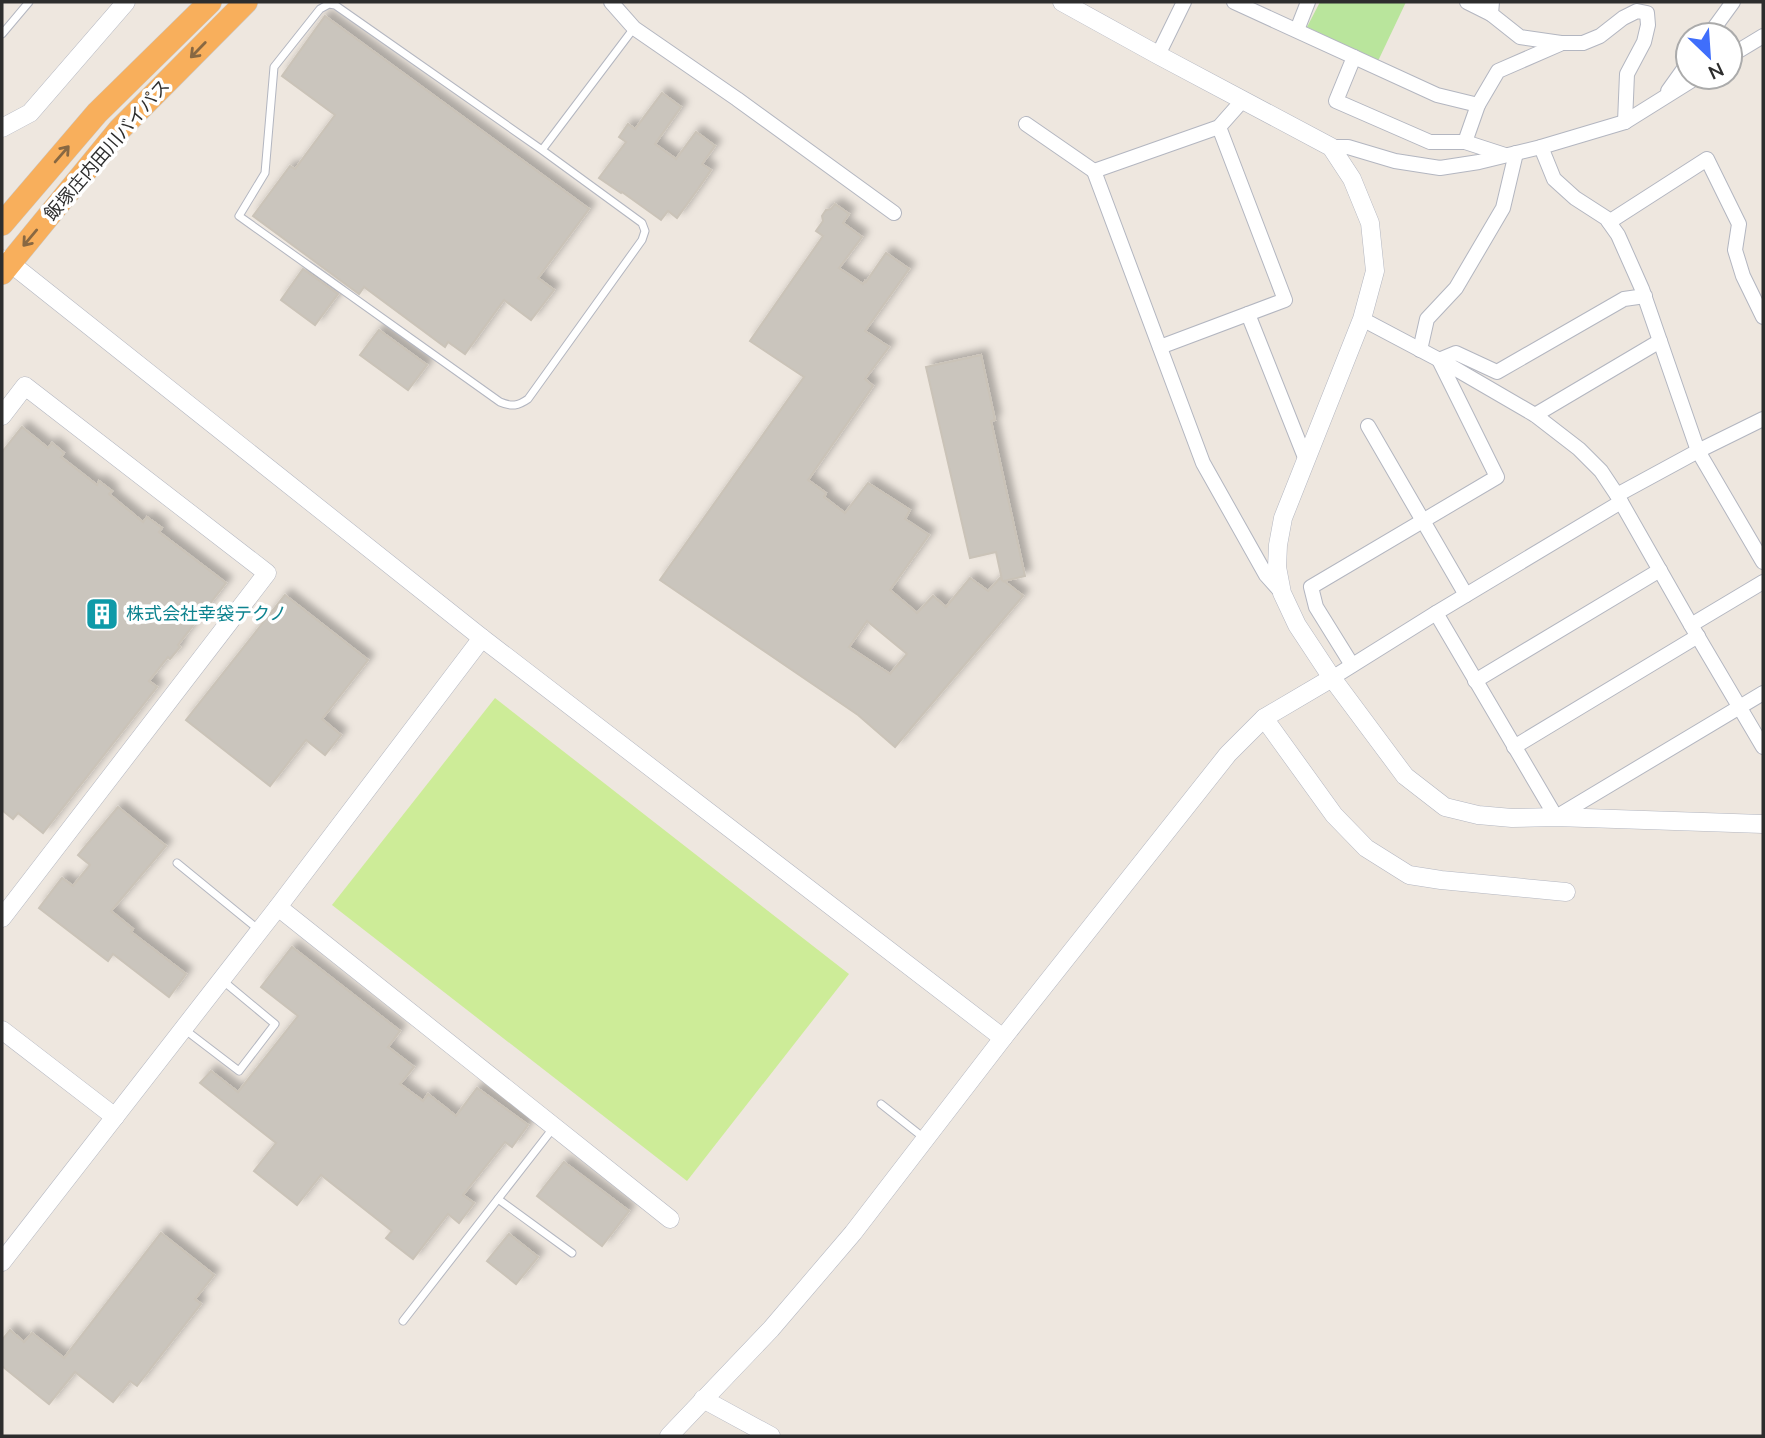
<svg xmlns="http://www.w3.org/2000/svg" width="1765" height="1438" font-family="Mulish,'Noto Sans JP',sans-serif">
<defs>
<filter id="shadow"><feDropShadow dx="6" dy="-6" stdDeviation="3.5" flood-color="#0004"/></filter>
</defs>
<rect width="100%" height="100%" fill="#eee7df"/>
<!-- green -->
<path fill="#b9e59c" d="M1320 2H1406L1378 61 1307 27Z"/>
<!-- pitch -->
<path fill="#cdec98" d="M495 698 849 974 687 1181 332 905Z"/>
<!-- building -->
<g fill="#cac5bd" stroke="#cac3b8" stroke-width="2" fill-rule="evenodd" filter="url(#shadow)">
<path d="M325 16 589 209 538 278 554 290 531 320 504 300 465 354 448 342 445 347 364 287 359 294 253 216 290 166 295 169 335 115 282 76Z"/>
<path d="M662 93 681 107 655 144 676 159 696 132 715 146 702 164 711 170 698 189 677 218 668 211 661 220 622 192 621 193 599 178 626 142 619 137 628 124 635 129Z"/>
<path d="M835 204 849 214 843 223 862 237 839 268 863 284 865 281 866 282 886 253 909 269 865 331 889 347 865 379 873 386 808 480 826 493 824 497 845 513 868 483 910 510 905 519 929 535 890 590 917 613 933 596 946 607 970 578 988 591 1000 578 1002 580 996 552 970 558 926 367 981 355 995 420 991 421 1025 576 1004 581 1023 596 895 747 858 715 660 580 804 377 750 341 823 236 816 231 823 221 822 216 826 210 831 209ZM867 621 907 654 890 674 849 647Z"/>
<path d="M303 269 338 294 315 325 281 300Z"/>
<path d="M379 330 427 365 408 390 360 355Z"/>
<path d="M22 427 48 448 52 443 64 453 61 457 97 485 99 481 112 491 109 494 143 522 147 517 162 528 159 532 226 583 178 645 180 647 170 659 168 657 149 681 157 687 43 833 18 813 13 819 2 810V452Z"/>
<path d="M285 595 368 660 322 719 341 735 325 755 306 740 270 786 186 720Z"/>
<path d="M118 807 166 846 111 911 133 929 131 932 186 974 169 997 113 954 108 961 39 908 62 878 73 886 90 865 78 855Z"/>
<path d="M292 947 400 1031 388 1047 414 1067 400 1084 423 1101 428 1094 456 1116 477 1088 528 1125 512 1147 505 1142 463 1195 474 1203 459 1223 448 1214 413 1259 386 1238 392 1231 321 1175 297 1205 254 1171 276 1143 200 1083 211 1071 238 1092 298 1016 261 987Z"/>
<path d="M564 1162 629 1211 602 1246 537 1196Z"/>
<path d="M161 1233 214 1275 195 1299 201 1304 137 1386 130 1381 113 1402 75 1372 49 1404 2 1366V1340L10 1330 24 1342 32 1333 64 1358Z"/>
<path d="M509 1234 538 1257 516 1284 487 1261Z"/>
</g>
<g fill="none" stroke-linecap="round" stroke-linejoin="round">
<defs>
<g id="service">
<path d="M2 34 29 2"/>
<path d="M542 150 335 5 329 4 320 9 274 67 265 173 239 216 500 402C512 407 518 406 528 399L642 240 645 231 642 223 542 150 634 28"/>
<path d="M177 863 259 930"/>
<path d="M184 1029 239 1071 275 1024 222 980"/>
<path d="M881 1104 924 1138"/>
<path d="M498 1199 572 1253"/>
<path d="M403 1321 554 1127"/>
</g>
<g id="minor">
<path d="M611 2 634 28 737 99 894 213"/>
<path d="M1234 2 1437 95 1478 105 1465 142 1505 155"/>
<path d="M1467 2 1491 14"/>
<path d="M1492 2 1491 14 1520 37 1561 43H1583L1600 36 1623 18 1637 11 1647 13 1648 25 1644 42 1627 74 1625 122"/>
<path d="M1297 30 1308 2"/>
<path d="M1709 35 1733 2"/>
<path d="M1158 55 1184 2"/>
<path d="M1730 56 1763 36"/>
<path d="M1354 57 1336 101 1430 142H1465"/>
<path d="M1668 91 1688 63"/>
<path d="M1242 101 1219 127 1094 171 1203 463 1266 575 1282 593"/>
<path d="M1478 105 1498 71 1560 44"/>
<path d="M1026 124 1094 171"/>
<path d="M1331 147H1348L1395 161 1440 168 1479 162 1541 147 1625 122 1697 77"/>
<path d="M1541 147 1554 179 1575 198 1606 218 1618 235 1642 289 1698 451 1763 562"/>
<path d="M1609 222 1707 159 1739 224 1735 250 1743 276 1763 317"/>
<path d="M1248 314 1306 460"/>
<path d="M1362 319 1449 365 1535 415 1579 449 1601 471 1617 495 1691 625 1763 747"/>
<path d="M1160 347 1285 300 1219 127"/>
<path d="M1420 350 1427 319 1456 288 1503 208 1516 153"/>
<path d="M1535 415 1660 341"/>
<path d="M1368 426 1466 595"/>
<path d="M1617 495 1698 451 1763 419"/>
<path d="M1436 613 1556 817 1763 693"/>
<path d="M1691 625 1763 582"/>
<path d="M1352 665 1316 607 1311 587 1497 477 1439 360 1456 353 1497 372 1624 299 1645 296"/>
<path d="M1332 678 1436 613 1621 502"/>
<path d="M1475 681 1660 570"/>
<path d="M1514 747 1698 636"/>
</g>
<g id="tertiary">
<path d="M1062 2 1158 55 1331 147 1352 179 1370 223 1375 271 1362 319 1283 518 1278 545 1277 567 1282 593 1297 625 1332 678 1405 776 1445 807 1478 815 1512 818 1556 817 1763 824"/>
<path d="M2 128 30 113 126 2"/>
<path d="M2 259 9 262 482 638 1003 1038"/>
<path d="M2 416 25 386 267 573 2 918"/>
<path d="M1264 718 1334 815 1366 848 1409 875 1441 880 1566 892"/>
<path d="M278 907 670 1219"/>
<path d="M2 1030 115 1117"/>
<path d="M2 1262 278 907 482 638"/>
<path d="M703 1399 771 1436"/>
<path d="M669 1436 771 1329 853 1233 1003 1038 1228 754 1264 718 1332 678"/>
</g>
<g id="trunk">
<path d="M2 224 97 113 210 2"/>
<path d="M2 273 119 130 246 2"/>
</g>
</defs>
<!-- service casing -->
<use href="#service" stroke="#b3b6c0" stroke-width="9"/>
<!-- minor casing -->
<use href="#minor" stroke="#b3b6c0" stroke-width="16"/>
<!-- tertiary casing -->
<use href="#tertiary" stroke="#b3b6c0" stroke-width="19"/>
<!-- trunk casing -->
<use href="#trunk" stroke="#c8c8c8" stroke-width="24"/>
<!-- service -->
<use href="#service" stroke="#fff" stroke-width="7"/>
<!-- minor -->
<use href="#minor" stroke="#fff" stroke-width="14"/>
<!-- tertiary -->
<use href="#tertiary" stroke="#fff" stroke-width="18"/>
<!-- trunk -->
<use href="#trunk" stroke="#f8af5c" stroke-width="23"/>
</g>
<!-- one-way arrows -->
<defs><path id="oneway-shaft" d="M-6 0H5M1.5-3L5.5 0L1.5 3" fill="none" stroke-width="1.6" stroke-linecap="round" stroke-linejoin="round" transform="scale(1.75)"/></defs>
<g stroke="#886842">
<use href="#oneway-shaft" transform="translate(198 50) rotate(134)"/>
<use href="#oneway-shaft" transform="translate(62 154) rotate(-49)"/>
<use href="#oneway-shaft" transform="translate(30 238) rotate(130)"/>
</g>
<!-- icons -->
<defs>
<symbol id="building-square" viewBox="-11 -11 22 22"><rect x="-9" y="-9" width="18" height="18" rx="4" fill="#0f9aa8" stroke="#fff"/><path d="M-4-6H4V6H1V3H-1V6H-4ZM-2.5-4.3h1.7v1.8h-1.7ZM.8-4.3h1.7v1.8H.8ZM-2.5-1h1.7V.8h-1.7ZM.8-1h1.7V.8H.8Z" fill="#fff"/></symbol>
</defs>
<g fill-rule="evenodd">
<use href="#building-square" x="83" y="595" width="38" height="38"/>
</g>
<g text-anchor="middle" stroke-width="7" stroke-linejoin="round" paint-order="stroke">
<!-- street labels -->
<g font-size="18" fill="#2d2d2d" stroke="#fff">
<text transform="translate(107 150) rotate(-49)" y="6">飯塚庄内田川バイパス</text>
</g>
<!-- culture labels -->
<g font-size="18" fill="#0d838f" stroke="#fff" text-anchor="start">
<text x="126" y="620">株式会社幸袋テクノ</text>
</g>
</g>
<!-- border -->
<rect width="1765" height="1438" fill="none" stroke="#2d2d2d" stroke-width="7"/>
<!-- north arrow -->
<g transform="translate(1709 56) rotate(155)"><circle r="33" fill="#ffffff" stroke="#ababab" stroke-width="2"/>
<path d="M0-5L12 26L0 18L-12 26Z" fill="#3f6efb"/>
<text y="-10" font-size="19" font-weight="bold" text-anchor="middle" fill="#2d2d2d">N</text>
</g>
</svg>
